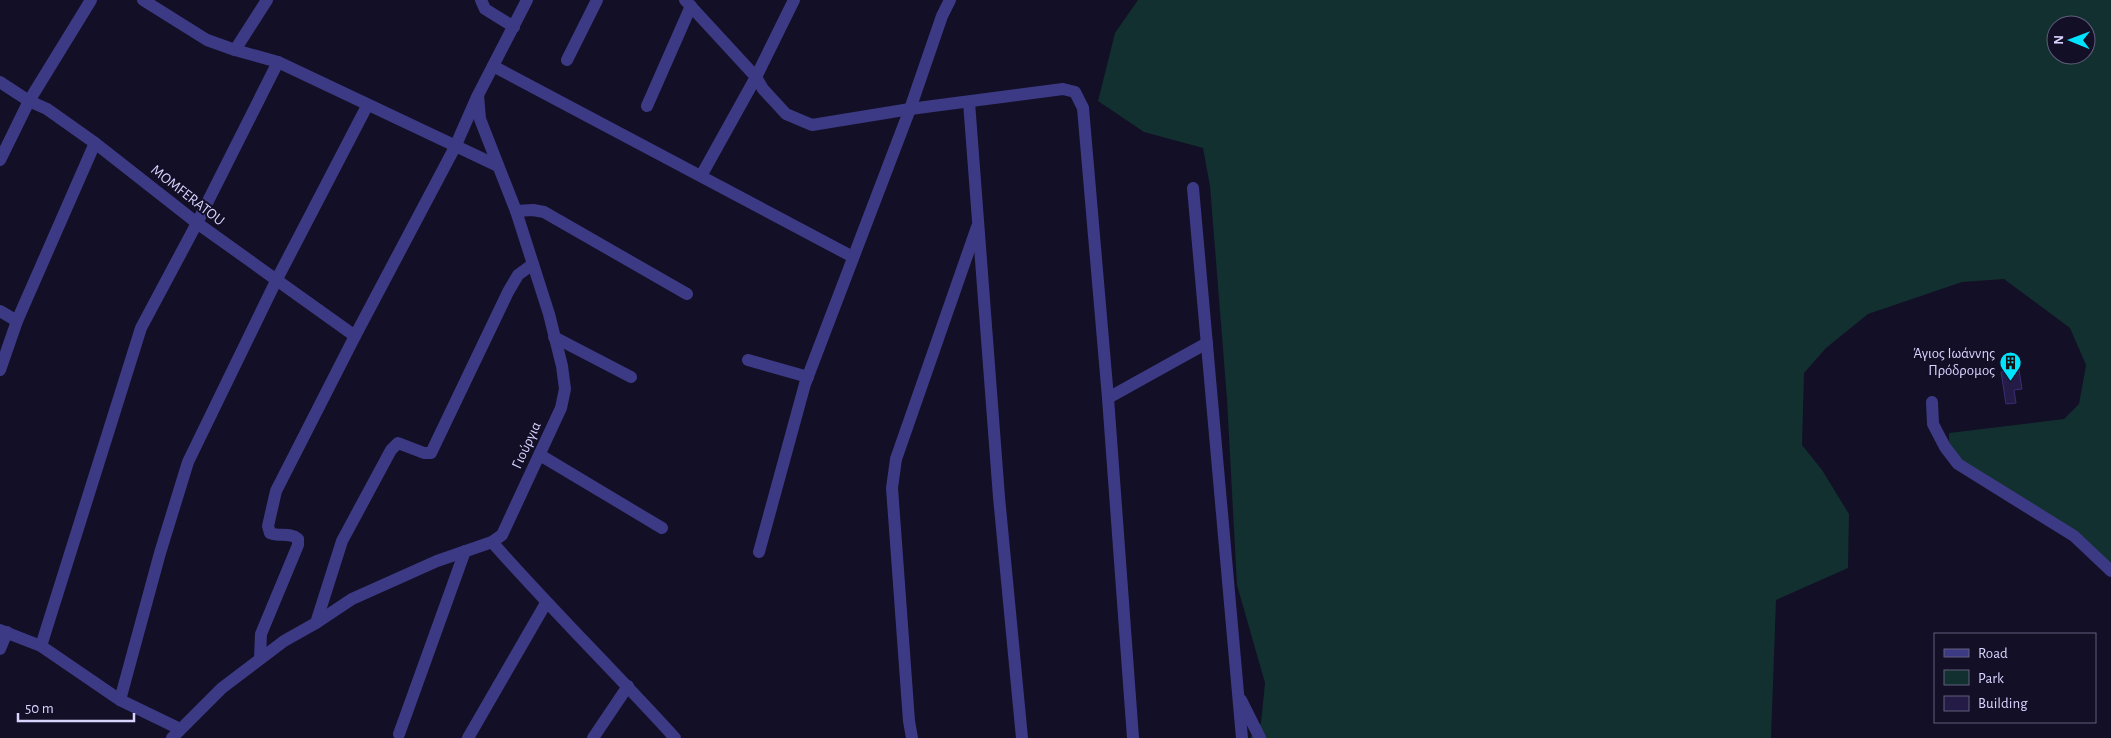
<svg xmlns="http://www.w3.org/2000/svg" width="2111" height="738" font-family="'Alegreya Sans',sans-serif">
<rect width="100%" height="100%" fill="#130f26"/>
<!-- green -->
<path fill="#12302f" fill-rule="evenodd" d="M1138 0H2111V563L1949 453V433L2064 419 2079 404 2086 365 2070 328 2004 279 1962 282 1868 314 1826 348 1804 373 1802 445 1822 470 1849 514 1848 568 1776 600 1771 738H1250L1261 723 1265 683 1237 585 1227 399 1210 186 1203 148 1144 132 1098 101 1115 33ZM2056 25H2086V55H2056Z"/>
<!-- building -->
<path fill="#241b47" stroke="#3b2d73" d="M2019 370 2022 389 2014 390 2016 403 2006 404 2001 372Z"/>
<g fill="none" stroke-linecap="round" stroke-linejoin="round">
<!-- minor -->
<g stroke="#3d3a85" stroke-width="12">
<path d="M143 0 207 40 235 50 278 62 498 166"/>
<path d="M481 0 485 9 514 27"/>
<path d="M685 0 756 77 763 89 786 114 812 125 910 109 1063 89 1075 92 1083 108 1108 398 1133 738"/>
<path d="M235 50 267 0"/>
<path d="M567 60 597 0"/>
<path d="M493 66 853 257"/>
<path d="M0 82 29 101 47 109 95 143 197 223 355 336"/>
<path d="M969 102 999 497 1022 738"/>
<path d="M647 106 691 6"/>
<path d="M0 160 29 101 91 0"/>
<path d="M701 176 756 77 794 0"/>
<path d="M1193 188 1242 738"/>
<path d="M516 211 533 210 544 212 687 294"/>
<path d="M0 311 17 321"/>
<path d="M554 337 631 377"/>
<path d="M748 360 808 377"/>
<path d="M0 370 17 321 95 143"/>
<path d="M1108 398 1207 343"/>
<path d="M1932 402 1933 424 1945 447 1958 464 2074 536 2111 571"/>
<path d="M540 455 662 528"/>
<path d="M492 542C551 609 615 672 675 738"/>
<path d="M759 552 805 384 910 109 942 16 950 0"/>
<path d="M316 623 342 541 391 450 398 443 424 453H431L508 292 518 275 533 264"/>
<path d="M0 630 41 646 120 700 180 729"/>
<path d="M41 646 141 328 197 223 278 62"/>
<path d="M0 649 7 632"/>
<path d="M260 658 261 634 298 545V539C290 532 279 537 270 533L268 526 276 491 355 336 455 147 477 97"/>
<path d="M120 700 160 553 188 462 276 281 367 106"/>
<path d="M1241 700 1260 738"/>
<path d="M399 734 465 551"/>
<path d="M172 738 222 688 284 641 316 623 352 599 437 561 492 542 502 535 561 408 565 389 562 366 549 314 516 211 480 119 478 95 527 0"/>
<path d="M468 738 546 603"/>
<path d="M593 738 628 686"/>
<path d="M912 738 909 721 892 488 896 459 977 227"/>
</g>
</g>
<!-- icons -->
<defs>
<symbol id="building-pin" viewBox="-11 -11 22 30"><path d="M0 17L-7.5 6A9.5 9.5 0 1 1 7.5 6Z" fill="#00e5ff" stroke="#130f26"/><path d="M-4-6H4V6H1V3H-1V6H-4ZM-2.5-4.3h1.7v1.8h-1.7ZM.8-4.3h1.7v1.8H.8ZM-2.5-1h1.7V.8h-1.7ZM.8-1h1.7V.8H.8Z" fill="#111"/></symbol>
</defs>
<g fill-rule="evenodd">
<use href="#building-pin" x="1998" y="350" width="25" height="34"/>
</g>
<g text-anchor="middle" stroke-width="4" stroke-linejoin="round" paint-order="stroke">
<!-- street labels -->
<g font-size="15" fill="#d9d4ff" stroke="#130f26">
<text transform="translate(188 195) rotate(38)" y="5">MOMFERATOU</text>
<text transform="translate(526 445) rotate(-65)" y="5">Γιούργια</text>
</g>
<!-- poi labels -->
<g font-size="15" fill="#d9d4ff" stroke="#130f26" text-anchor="end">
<text x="1995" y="358">Άγιος Ιωάννης<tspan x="1995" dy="17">Πρόδρομος</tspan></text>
</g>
</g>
<!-- legend -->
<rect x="1934" y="633" width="162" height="90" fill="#130f26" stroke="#625e7d"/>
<rect x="1944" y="649" width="25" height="8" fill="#3d3a85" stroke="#625e7d"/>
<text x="1978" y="658" font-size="15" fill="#d9d4ff">Road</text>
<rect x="1944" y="670" width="25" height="15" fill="#12302f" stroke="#625e7d"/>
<text x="1978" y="683" font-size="15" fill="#d9d4ff">Park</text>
<rect x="1944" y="696" width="25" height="15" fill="#241b47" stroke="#625e7d"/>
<text x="1978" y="708" font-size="15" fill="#d9d4ff">Building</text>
<!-- north arrow -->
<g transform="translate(2071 40) rotate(271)"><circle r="24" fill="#130f26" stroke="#625e7d"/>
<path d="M0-4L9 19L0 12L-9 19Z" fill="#00e5ff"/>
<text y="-8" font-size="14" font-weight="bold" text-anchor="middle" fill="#d9d4ff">N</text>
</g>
<!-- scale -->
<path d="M18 713v8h116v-8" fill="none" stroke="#d9d4ff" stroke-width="2.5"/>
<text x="25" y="713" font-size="15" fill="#d9d4ff" stroke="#130f26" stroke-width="4" paint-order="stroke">50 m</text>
</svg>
